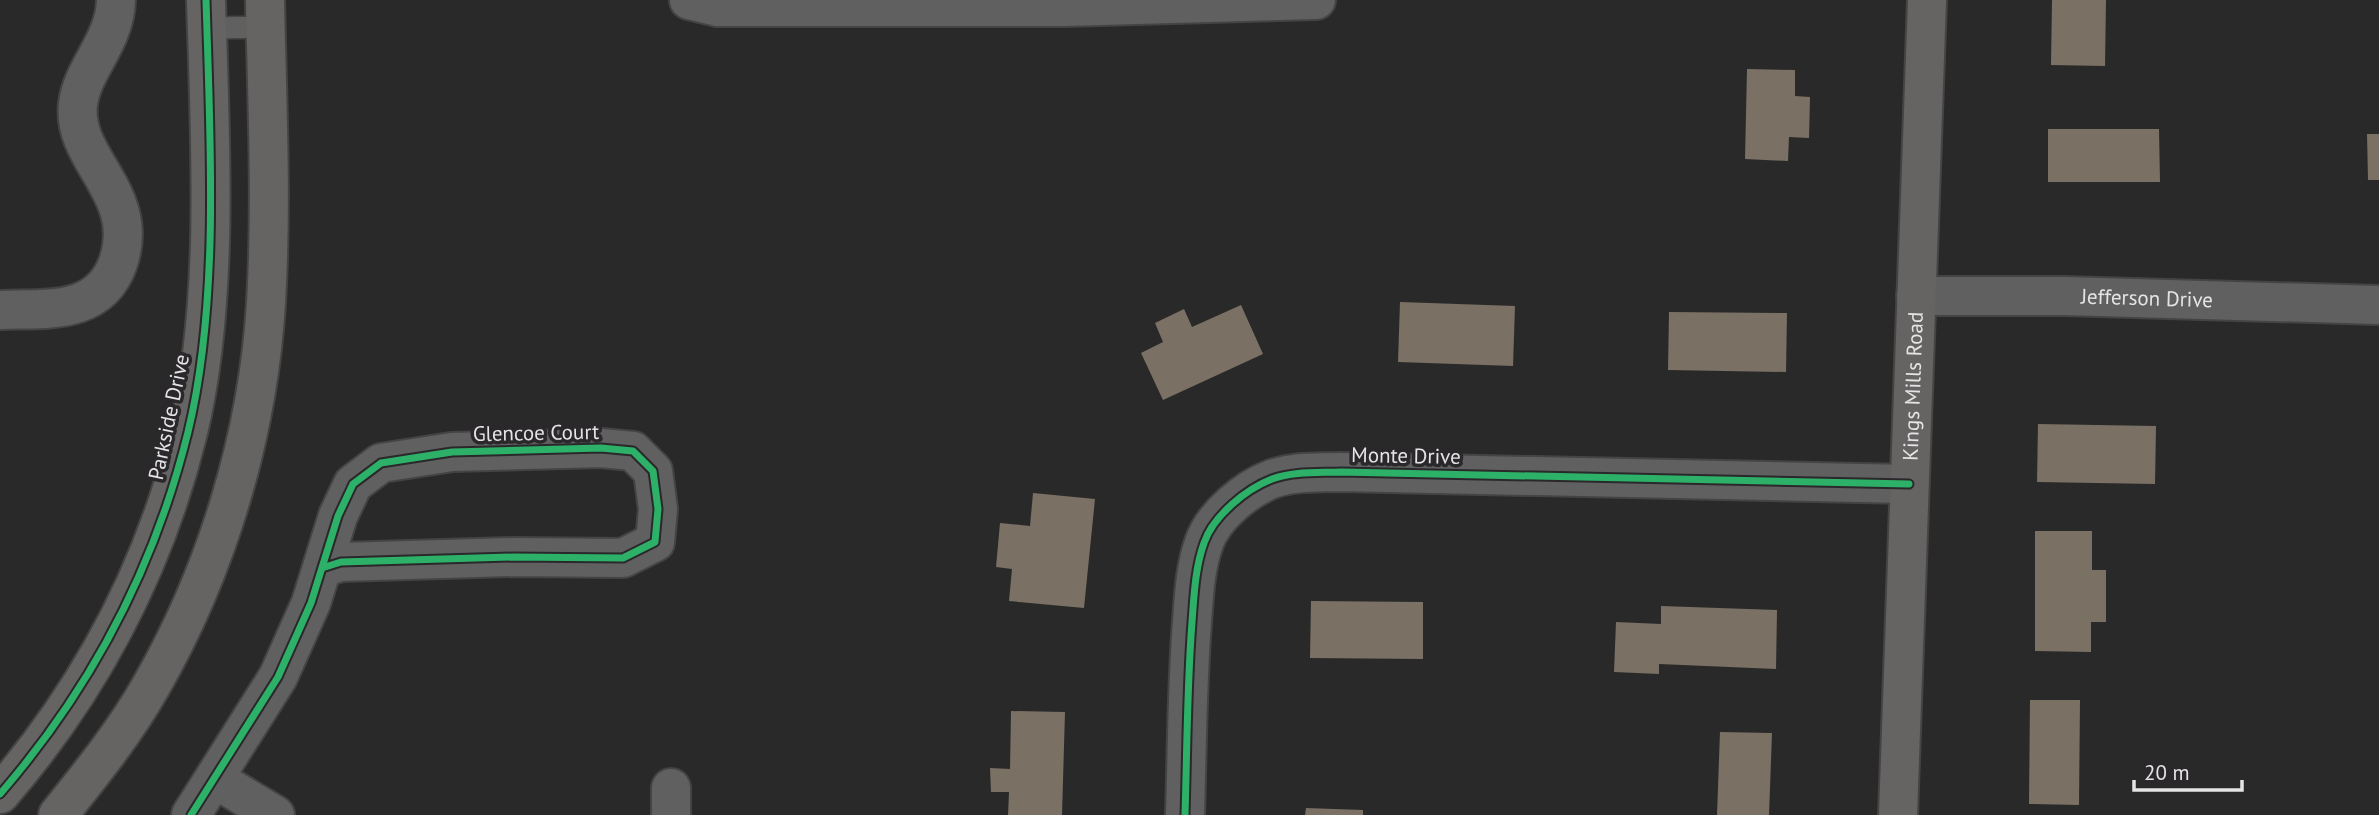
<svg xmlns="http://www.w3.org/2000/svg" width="2379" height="815" font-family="'PT Sans',sans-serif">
<rect width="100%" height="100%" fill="#2a292a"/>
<!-- building -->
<g fill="#7a7064">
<path d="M2052 0H2106L2105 66 2051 65Z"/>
<path d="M1747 69 1795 70V96L1810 97 1809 138 1789 137 1788 161 1745 159Z"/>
<path d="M2048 129H2159L2160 182H2048Z"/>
<path d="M2367 134H2379V180H2368Z"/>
<path d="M1400 302 1515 306 1513 366 1398 362Z"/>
<path d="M1241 305 1263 354 1163 400 1141 353 1163 342 1155 323 1184 309 1192 327Z"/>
<path d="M1669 312 1787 313 1786 372 1668 370Z"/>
<path d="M2038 424 2156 426 2155 484 2037 482Z"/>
<path d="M1033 493 1095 499 1084 608 1009 601 1012 569 996 567 1000 523 1030 526Z"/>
<path d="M2035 531H2092V570H2106V622H2091V652L2035 651Z"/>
<path d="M1311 601 1423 602V659L1310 658Z"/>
<path d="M1661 606 1777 610 1776 669 1659 664V674L1614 672 1616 622 1661 624Z"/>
<path d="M2030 700H2080L2079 805 2029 804Z"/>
<path d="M1011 711 1065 712 1062 815H1008L1009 792H991L990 768 1010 769Z"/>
<path d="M1720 732 1772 733 1769 815H1717Z"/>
<path d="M1306 808 1363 810V815H1305Z"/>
</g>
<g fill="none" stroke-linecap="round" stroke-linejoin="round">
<defs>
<path id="lane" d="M207 28 266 27"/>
<g id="street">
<path d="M689 0 718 7H1064L1316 0"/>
<path id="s1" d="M1916 296H2065L2379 305"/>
<path d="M0 310C46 308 99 316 118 263 142 193 71 160 78 104 82 69 115 42 116 0"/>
<path d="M215 779 275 815"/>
<path d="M671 788V815"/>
<path d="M191 815 278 677 311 603 338 516 353 484 381 463 452 452 601 448 633 451 653 471 658 509 655 542 623 558 513 557 341 562 322 568"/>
<path d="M1185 815C1187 751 1187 686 1192 622 1194 596 1195 568 1204 543 1213 516 1246 489 1272 479 1294 471 1318 473 1341 472L1909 484"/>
</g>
<g id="secondary">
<path d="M0 794C91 689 155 566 188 432 220 301 210 135 206 0"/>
<path d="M58 815C91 774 125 732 151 686 217 571 258 435 266 303 272 202 267 101 265 0"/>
<path id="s2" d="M1898 815 1927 0"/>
</g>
</defs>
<!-- lane casing -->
<use href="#lane" stroke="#454445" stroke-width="24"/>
<!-- street casing -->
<use href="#street" stroke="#454445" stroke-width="42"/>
<!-- secondary casing -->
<use href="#secondary" stroke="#454445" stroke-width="42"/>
<!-- lane -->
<use href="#lane" stroke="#616061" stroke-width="21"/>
<!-- street -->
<use href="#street" stroke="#616061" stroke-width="38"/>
<!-- secondary -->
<use href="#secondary" stroke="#666363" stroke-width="38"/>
<defs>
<g id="cycleway">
<path d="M0 794C91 689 155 566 188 432 220 301 210 135 206 0"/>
<path d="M191 815 278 677 311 603 338 516 353 484 381 463 452 452 601 448 633 451 653 471 658 509 655 542 623 558 513 557 341 562 322 568"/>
<path d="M1185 815C1187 751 1187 686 1192 622 1194 596 1195 568 1204 543 1213 516 1246 489 1272 479 1294 471 1318 473 1341 472L1909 484"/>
</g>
</defs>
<!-- cycleway casing -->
<use href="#cycleway" stroke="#2a282b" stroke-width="11"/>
<!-- cycleway -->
<use href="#cycleway" stroke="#2db169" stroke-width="7"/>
</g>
<g text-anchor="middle" stroke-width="7" stroke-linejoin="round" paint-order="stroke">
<!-- street labels -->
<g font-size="21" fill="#e5e3e5" stroke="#2a282b">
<text dy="7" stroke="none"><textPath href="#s1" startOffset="231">Jefferson Drive</textPath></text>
<text dy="7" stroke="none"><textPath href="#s2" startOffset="429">Kings Mills Road</textPath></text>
<text transform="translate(169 417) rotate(-78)" y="7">Parkside Drive</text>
<text transform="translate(536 433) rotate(-1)" y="7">Glencoe Court</text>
<text transform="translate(1406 456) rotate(1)" y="7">Monte Drive</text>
</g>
</g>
<!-- scale -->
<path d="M2134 780v10h108v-10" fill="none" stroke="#e5e3e5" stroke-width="3.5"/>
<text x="2144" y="780" font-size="21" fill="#e5e3e5" stroke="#2a282b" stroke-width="5" paint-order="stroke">20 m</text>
</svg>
